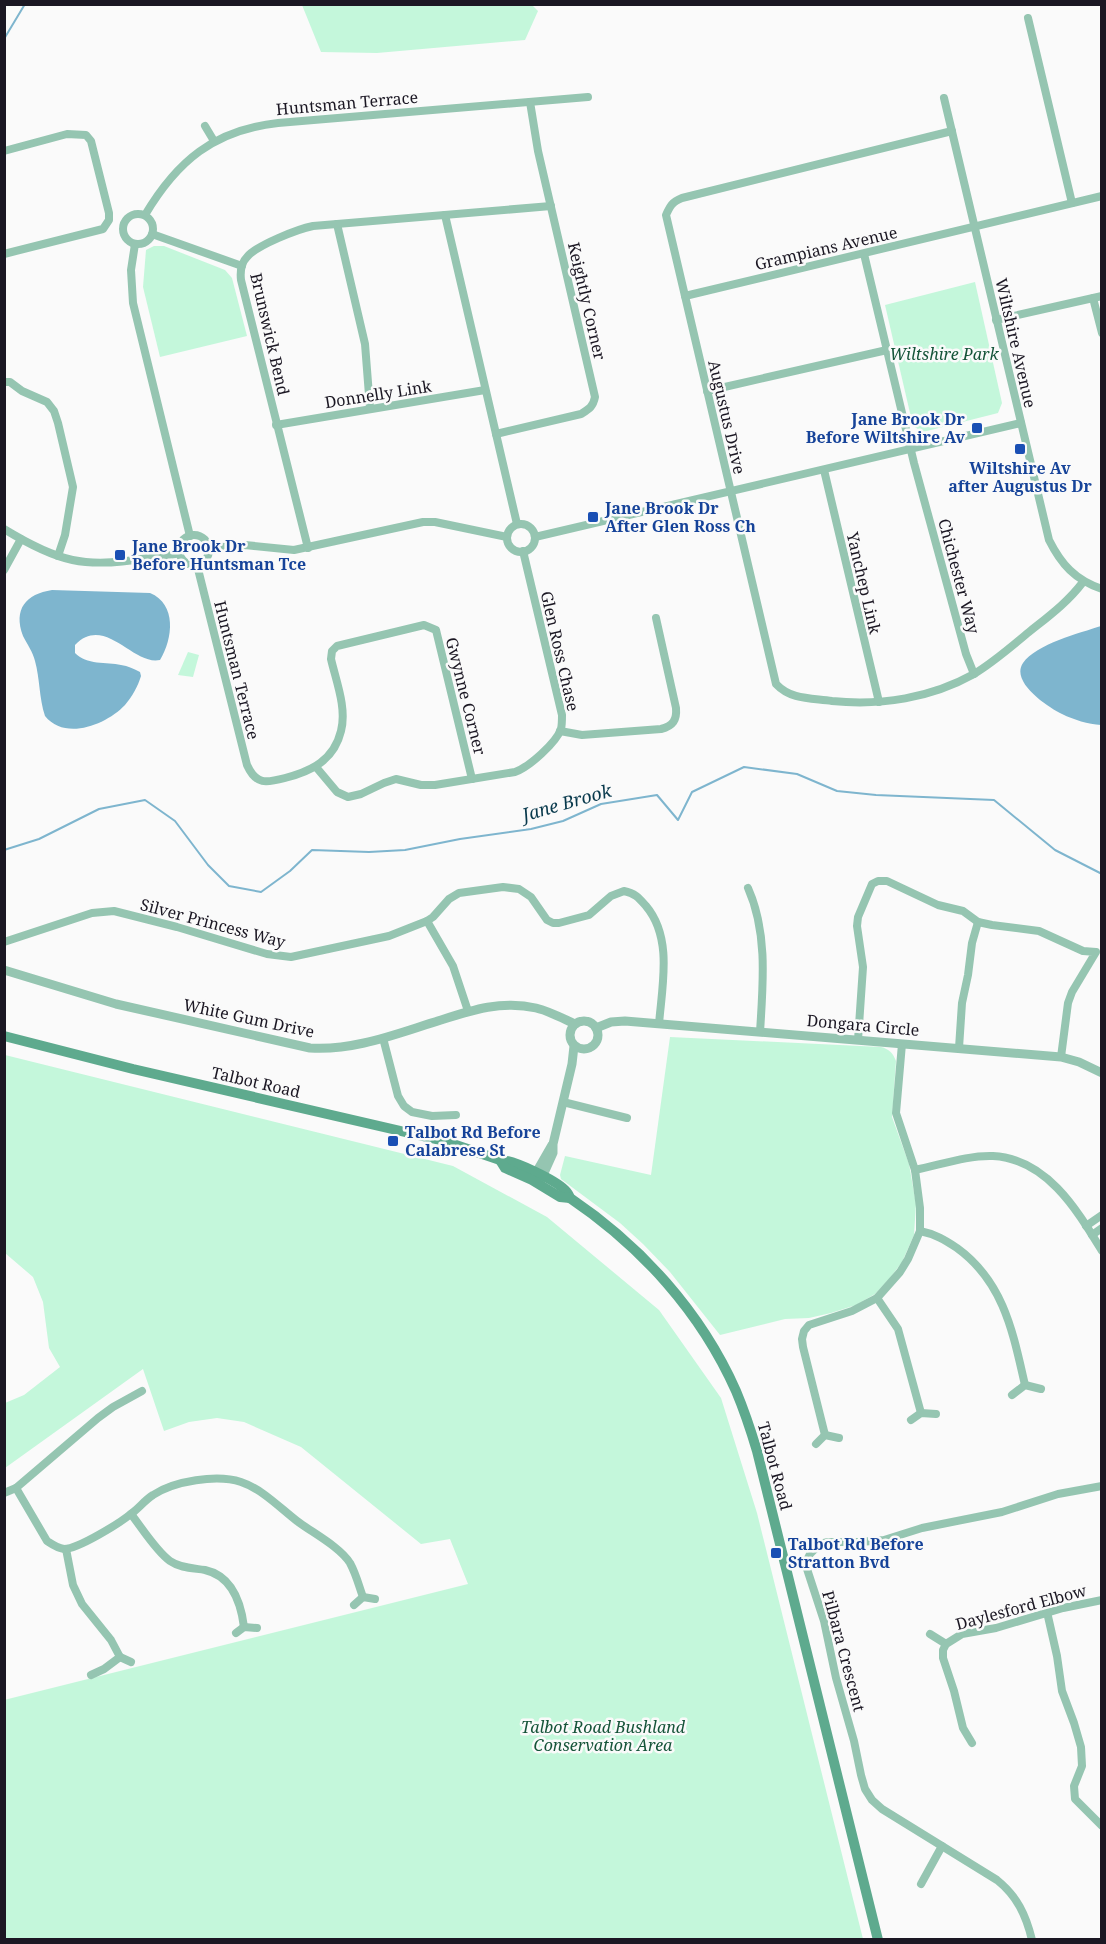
<svg xmlns="http://www.w3.org/2000/svg" width="1106" height="1944" font-family="'Noto Serif',serif">
<rect width="100%" height="100%" fill="#fafafa"/>
<!-- green -->
<g fill="#c4f7db">
<path d="M532 5 538 11 525 40 377 53 321 52 302 5Z"/>
<path d="M154 246H164L225 270 232 278 247 336 160 357 143 287 146 250Z"/>
<path d="M975 282 1002 403 998 413 923 432 913 426 885 305Z"/>
<path d="M188 652 199 655 193 677 178 675Z"/>
<path d="M670 1037 881 1047C889 1049 893 1053 896 1061L892 1117 909 1164 916 1204 914 1235 902 1262 890 1278 875 1294 856 1305 831 1313 809 1318 785 1319 720 1335 670 1272 643 1244 620 1223 561 1179 560 1175 565 1156 651 1175Z"/>
<path d="M5 1055 453 1166 547 1217 659 1310 721 1398 757 1513 863 1939H5L4 1700 468 1584 450 1539 421 1544 301 1447 244 1422 217 1418 189 1422 164 1431 143 1369 5 1468V1403L24 1395 60 1367 49 1348 43 1302 33 1277 5 1253Z"/>
</g>
<!-- water -->
<g fill="#7eb5ce">
<path d="M52 590 150 593C177 604 173 639 160 660 133 666 105 614 75 645V653C86 665 107 662 121 665 128 666 134 669 140 672L141 676C138 686 132 697 125 705 106 725 65 741 45 716 39 698 40 679 35 661 33 652 27 644 23 636 13 609 26 594 52 590Z"/>
<path d="M1101 626H1102L1101 725C1088 724 1074 720 1062 714 1048 707 1010 682 1023 663 1036 644 1080 633 1101 626Z"/>
</g>
<g fill="none" stroke-linecap="round" stroke-linejoin="round">
<!-- stream -->
<g stroke="#7eb5ce" stroke-width="2">
<path d="M4 39 25 4"/>
<path d="M4 850 39 839 99 809 145 800 175 821 208 865 229 886 261 892 290 871 312 850 369 852 405 850 460 839 531 829 563 821 601 804 657 795 678 820 692 792 744 767 797 774 837 791 876 795 994 800 1055 850 1102 874"/>
</g>
<!-- minor -->
<g stroke="#95c5b1" stroke-width="8">
<path d="M1028 18 1072 203"/>
<path d="M944 98 1049 540C1061 564 1075 580 1102 589"/>
<path d="M205 126 214 141"/>
<path d="M952 131 682 198C672 202 670 206 666 215L776 684C791 700 811 698 832 701 881 706 931 698 974 674 994 662 1012 646 1029 632 1049 616 1068 602 1083 582"/>
<path d="M4 151 67 134 86 135 91 141 109 213V220L103 229 4 254"/>
<circle cx="138" cy="229" r="15"/>
<path d="M145 215C177 161 214 130 278 123L588 97"/>
<path d="M445 215 517 524"/>
<path d="M337 224 365 344 370 408"/>
<path d="M152 234 242 266"/>
<path d="M135 244 131 270 133 303 190 536"/>
<path d="M864 254 914 463 966 654 974 674"/>
<path d="M685 296 1102 196"/>
<path d="M1093 298 1102 333"/>
<path d="M996 320 1102 296"/>
<path d="M4 382H10L22 391 47 402 54 411 58 423 73 487 65 535 58 556"/>
<path d="M707 391 887 350"/>
<path d="M276 425 485 390"/>
<path d="M496 434 581 414C589 409 593 407 595 397L538 151 530 102"/>
<path d="M824 470 879 702"/>
<circle cx="521" cy="538" r="14"/>
<path d="M4 529C58 562 85 569 147 558 158 557 169 556 180 553"/>
<circle cx="194" cy="550" r="15"/>
<path d="M535 537 1021 423"/>
<path d="M209 548 245 545 294 550 423 522H435L507 537"/>
<path d="M308 548 241 280C240 271 241 263 247 257 257 245 298 229 313 226L551 206"/>
<path d="M197 565 247 765C256 785 266 783 285 778 312 771 334 760 341 731 347 708 336 681 331 659L332 651 337 646 424 625 436 630 472 779"/>
<path d="M4 570 21 539"/>
<path d="M560 731 582 735 661 729C673 726 677 720 676 708L656 618"/>
<path d="M316 767 337 792 348 797 361 794 384 783 396 779 421 785H435L515 772C529 767 556 743 561 729 562 725 562 720 562 715L523 551"/>
<path d="M748 888C768 933 763 984 760 1032"/>
<path d="M427 921 453 966 468 1011"/>
<path d="M4 942 92 913 114 911 177 927 267 954 291 957 389 936 427 921 433 917 449 899 459 893 503 887 519 889 531 897 547 920 553 923H559L589 915 611 896 624 891C635 893 639 898 646 906 673 938 662 986 659 1024"/>
<path d="M383 1038 398 1096 404 1106 412 1112 432 1116 456 1115"/>
<path d="M858 1040 863 967 857 926 858 917 872 884 878 881H887L938 905 963 911 978 922 992 925 1039 931 1083 951 1096 952 1072 992 1068 1003 1061 1057"/>
<path d="M959 1048 962 1003 968 975 972 943 978 922"/>
<path d="M563 1102 627 1118"/>
<path d="M915 1170C940 1165 968 1155 993 1156 1047 1159 1077 1210 1102 1251"/>
<path d="M1086 1226 1102 1215"/>
<path d="M920 1231C935 1234 945 1240 957 1248 1004 1282 1013 1333 1025 1385"/>
<path d="M1092 1235 1102 1228"/>
<path d="M877 1298 898 1329 921 1413"/>
<path d="M1012 1395 1025 1385 1041 1389"/>
<path d="M911 1420 921 1413 936 1414"/>
<path d="M825 1435 803 1347 802 1339 804 1331 809 1325 852 1311 877 1298 900 1272 908 1259 920 1231V1208L915 1170 896 1113 902 1044"/>
<path d="M816 1444 825 1435 839 1438"/>
<path d="M16 1488 47 1541C53 1545 57 1548 64 1549 78 1549 120 1523 132 1513 139 1508 145 1500 153 1495 174 1481 217 1474 241 1482 262 1489 279 1507 297 1521 313 1533 340 1547 350 1563 356 1574 359 1586 363 1597"/>
<path d="M4 1493 16 1488 98 1418 113 1407 142 1391"/>
<path d="M131 1514C142 1528 156 1551 170 1561 180 1568 193 1568 205 1570 232 1576 241 1603 244 1627"/>
<path d="M66 1549 73 1585 82 1604 111 1640 120 1657 104 1669 91 1675"/>
<path d="M354 1605 363 1597 375 1599"/>
<path d="M1047 1612 1057 1656 1062 1691 1074 1723 1081 1747 1082 1766 1074 1786 1075 1799 1102 1826"/>
<path d="M236 1633 244 1627 257 1628"/>
<path d="M930 1634 946 1644"/>
<path d="M120 1657 131 1662"/>
<path d="M972 1743 963 1728 954 1691 943 1658V1650L946 1644 962 1634 996 1628 1063 1608 1102 1600"/>
<path d="M921 1884 942 1846"/>
<path d="M1032 1940C1026 1915 1017 1896 997 1880L882 1809 872 1800 865 1789 861 1775 854 1741 836 1678 824 1621 807 1569V1560L810 1554 820 1544 828 1542H860L884 1540 922 1528 1002 1512 1058 1494 1102 1486"/>
</g>
<!-- tertiary -->
<g stroke="#95c5b1" stroke-width="9">
<path d="M4 970 116 1004 310 1048C355 1051 398 1033 441 1020 472 1010 503 1000 536 1008 549 1011 562 1018 575 1024"/>
<circle cx="584" cy="1035" r="14"/>
<path d="M596 1028 611 1022 625 1021 1061 1057 1079 1062 1102 1073"/>
<path d="M533 1178 552 1145"/>
<path d="M540 1182 553 1153V1144L572 1064 574 1046"/>
</g>
<!-- secondary -->
<g stroke="#5eaa8e" stroke-width="10">
<path d="M4 1036 133 1069 444 1141 500 1160C514 1160 555 1180 565 1190 566 1190 570 1197 570 1198 641 1246 701 1312 736 1391 744 1410 751 1431 757 1451L878 1940"/>
<path d="M500 1160 505 1168 532 1180 560 1197 570 1198"/>
</g>
</g>
<!-- markers -->
<g fill="#1a4fb4" stroke="#fafafa" stroke-width="2">
<rect x="971" y="422" width="12" height="12" rx="3"/>
<rect x="1014" y="443" width="12" height="12" rx="3"/>
<rect x="587" y="511" width="12" height="12" rx="3"/>
<rect x="114" y="549" width="12" height="12" rx="3"/>
<rect x="387" y="1135" width="12" height="12" rx="3"/>
<rect x="770" y="1547" width="12" height="12" rx="3"/>
</g>
<g text-anchor="middle" stroke-width="5" stroke-linejoin="round" paint-order="stroke">
<!-- street labels -->
<g font-size="16" fill="#1b1723" stroke="#fafafa">
<text transform="translate(347 103) rotate(-5)" y="6">Huntsman Terrace</text>
<text transform="translate(826 248) rotate(-13)" y="6">Grampians Avenue</text>
<text transform="translate(587 301) rotate(77)" y="6">Keightly Corner</text>
<text transform="translate(270 334) rotate(77)" y="6">Brunswick Bend</text>
<text transform="translate(1016 343) rotate(77)" y="6">Wiltshire Avenue</text>
<text transform="translate(378 394) rotate(-9)" y="6">Donnelly Link</text>
<text transform="translate(727 417) rotate(77)" y="6">Augustus Drive</text>
<text transform="translate(959 576) rotate(75)" y="6">Chichester Way</text>
<text transform="translate(864 583) rotate(77)" y="6">Yanchep Link</text>
<text transform="translate(560 651) rotate(77)" y="6">Glen Ross Chase</text>
<text transform="translate(237 670) rotate(76)" y="6">Huntsman Terrace</text>
<text transform="translate(466 696) rotate(76)" y="6">Gwynne Corner</text>
<text transform="translate(213 923) rotate(15)" y="6">Silver Princess Way</text>
<text transform="translate(249 1018) rotate(12)" y="6">White Gum Drive</text>
<text transform="translate(863 1025) rotate(5)" y="6">Dongara Circle</text>
<text transform="translate(256 1082) rotate(13)" y="6">Talbot Road</text>
<text transform="translate(775 1466) rotate(75)" y="6">Talbot Road</text>
<text transform="translate(1021 1607) rotate(-15)" y="6">Daylesford Elbow</text>
<text transform="translate(844 1651) rotate(75)" y="6">Pilbara Crescent</text>
</g>
<!-- park labels -->
<g font-size="16" font-style="italic" fill="#155439" stroke="#fafafa">
<text x="944" y="360">Wiltshire Park</text>
<text x="603" y="1733">Talbot Road Bushland<tspan x="603" dy="18">Conservation Area</tspan></text>
</g>
<!-- transit labels -->
<g font-size="16" font-weight="bold" fill="#164399" stroke="#fafafa" text-anchor="start">
<text x="965" y="425" text-anchor="end">Jane Brook Dr<tspan x="965" dy="18">Before Wiltshire Av</tspan></text>
<text x="1020" y="474" text-anchor="middle">Wiltshire Av<tspan x="1020" dy="18">after Augustus Dr</tspan></text>
<text x="605" y="514">Jane Brook Dr<tspan x="605" dy="18">After Glen Ross Ch</tspan></text>
<text x="132" y="552">Jane Brook Dr<tspan x="132" dy="18">Before Huntsman Tce</tspan></text>
<text x="405" y="1138">Talbot Rd Before<tspan x="405" dy="18">Calabrese St</tspan></text>
<text x="788" y="1550">Talbot Rd Before<tspan x="788" dy="18">Stratton Bvd</tspan></text>
</g>
<!-- water labels -->
<g font-size="18" font-style="italic" fill="#08394c" stroke="#fafafa">
<text transform="translate(567 803) rotate(-16)" y="6">Jane Brook</text>
</g>
</g>
<!-- border -->
<rect width="1106" height="1944" fill="none" stroke="#1b1723" stroke-width="12"/>
</svg>
